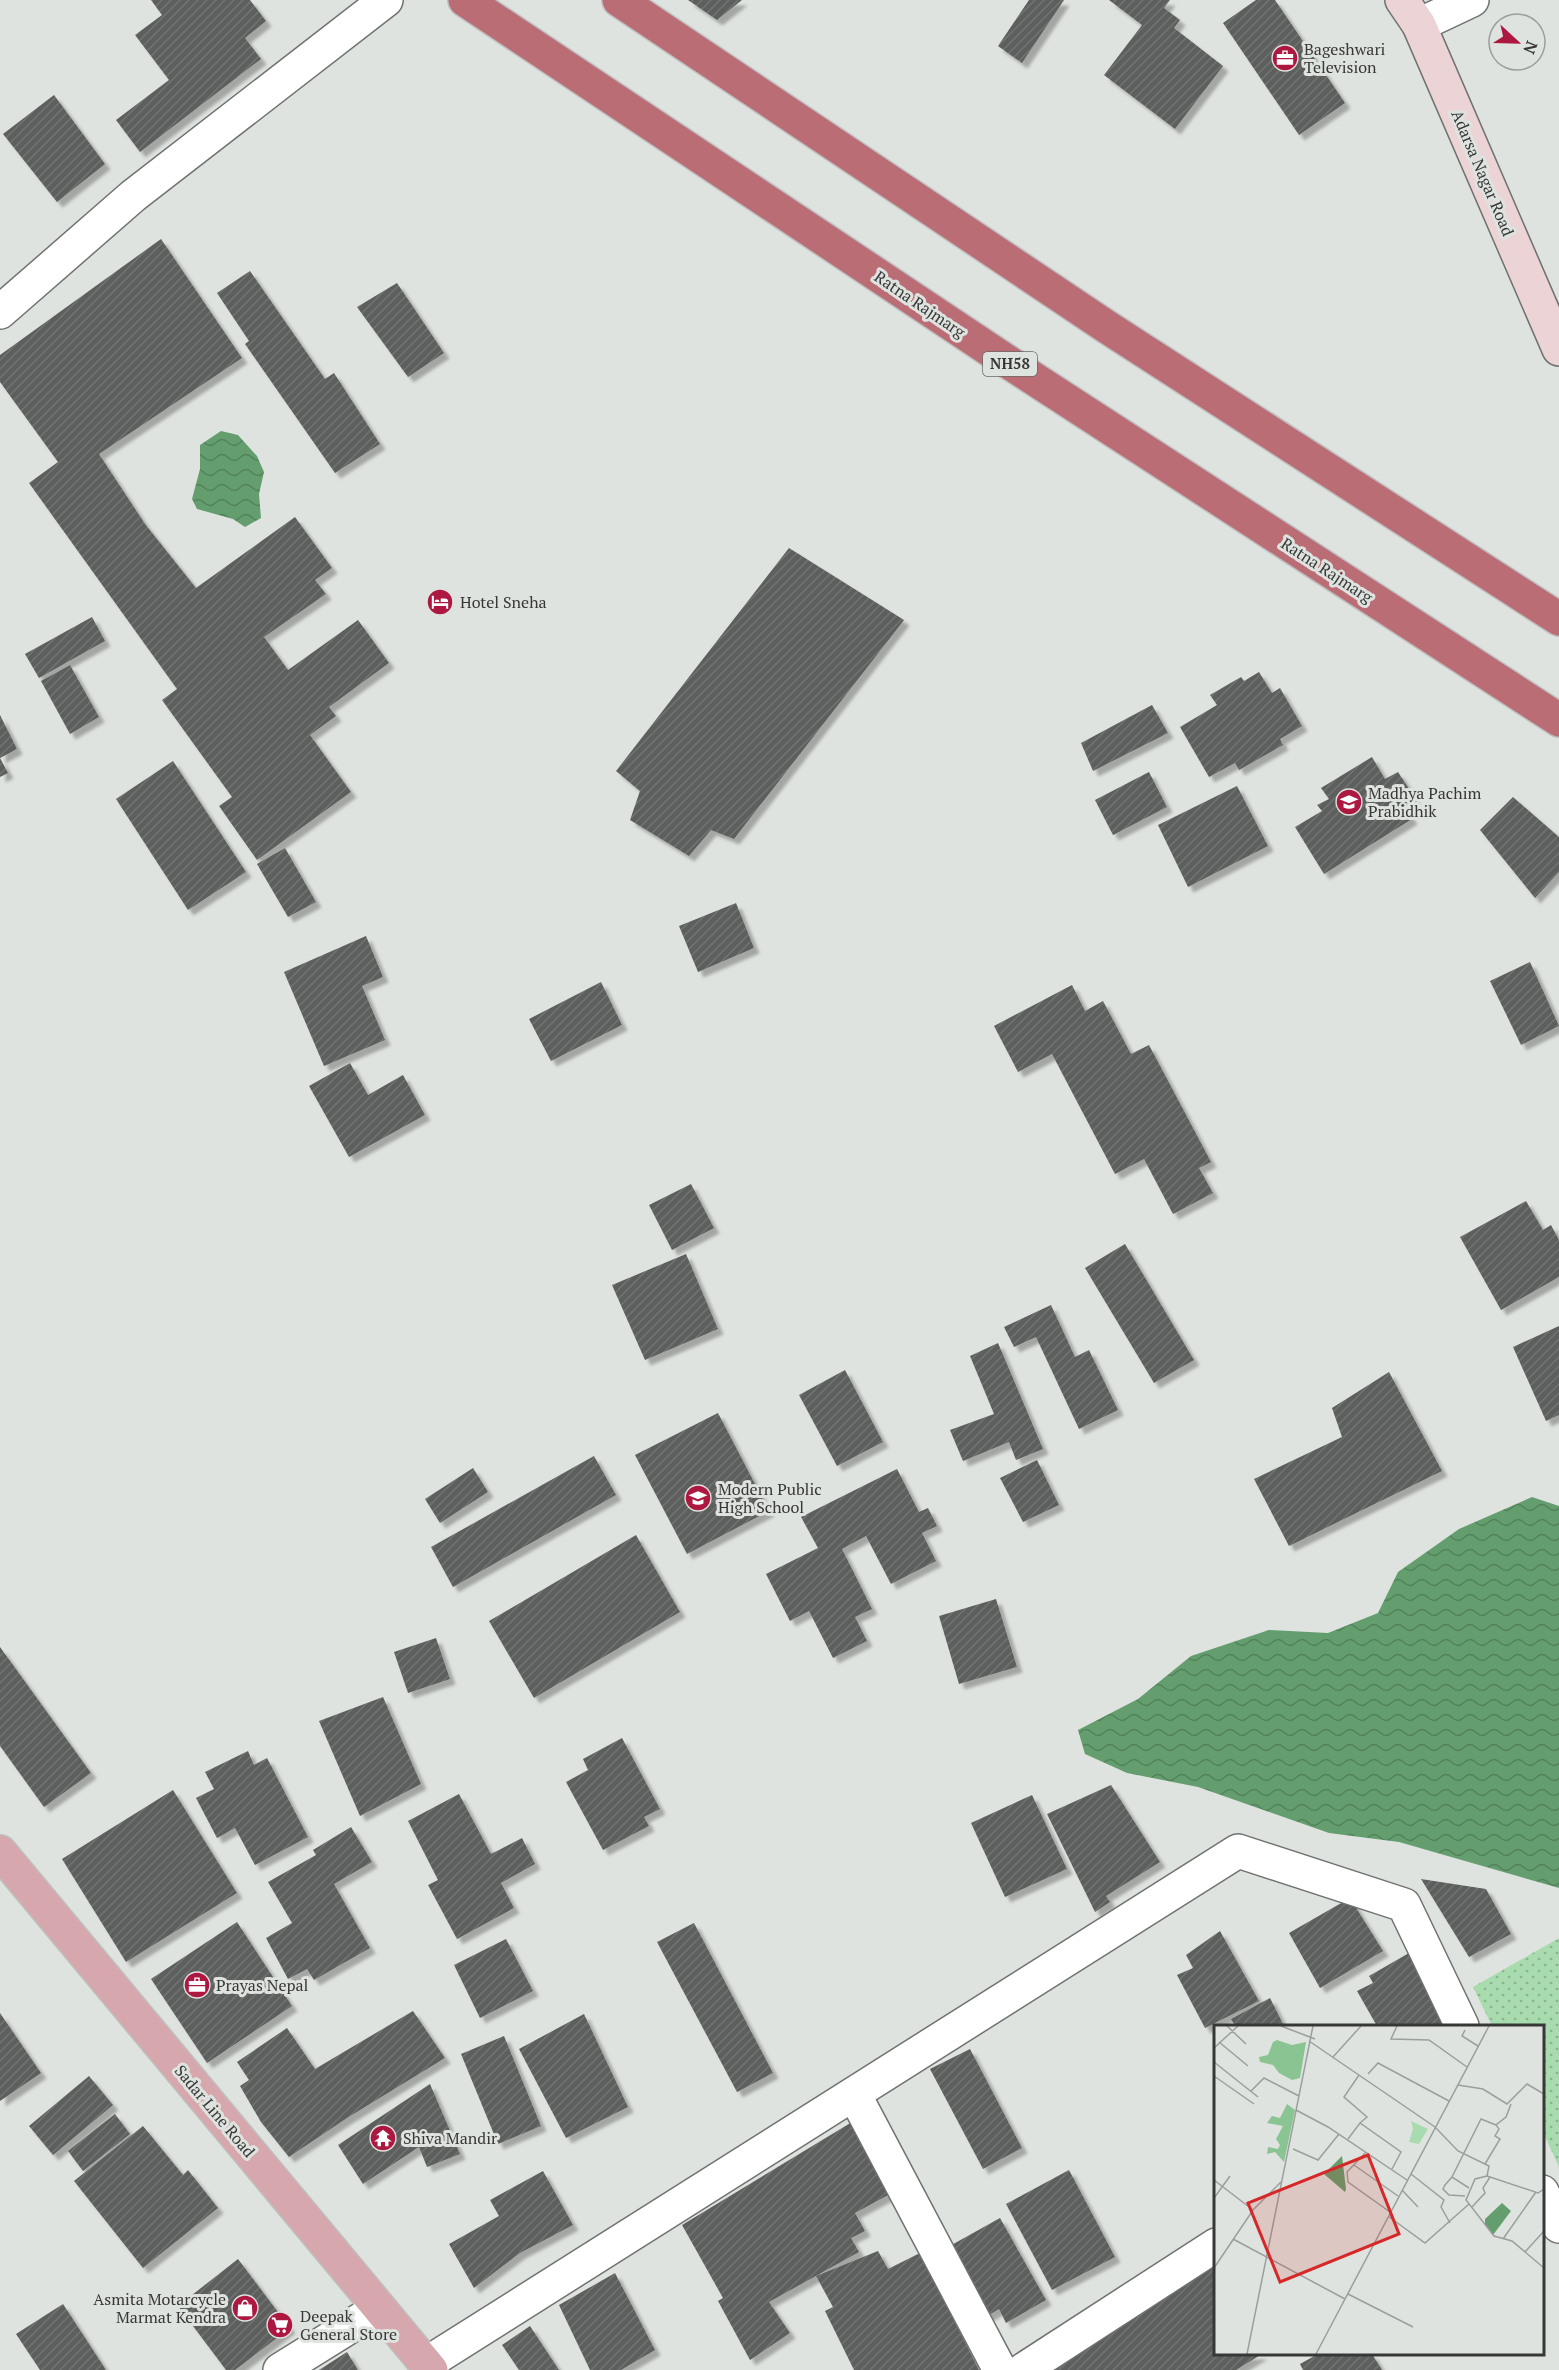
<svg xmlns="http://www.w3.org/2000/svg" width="1559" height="2370" font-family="'PT Serif',serif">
<defs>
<pattern id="grass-dots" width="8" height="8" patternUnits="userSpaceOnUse" patternTransform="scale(1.5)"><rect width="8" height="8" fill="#a8dcaf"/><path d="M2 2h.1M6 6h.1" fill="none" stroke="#8ab38f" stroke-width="1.8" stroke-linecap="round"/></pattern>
<pattern id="water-waves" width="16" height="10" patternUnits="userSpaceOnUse" patternTransform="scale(1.5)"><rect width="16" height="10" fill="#649e6e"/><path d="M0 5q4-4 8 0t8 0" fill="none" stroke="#53825b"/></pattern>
<pattern id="building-hatch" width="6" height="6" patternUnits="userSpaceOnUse" patternTransform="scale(1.5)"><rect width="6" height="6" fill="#5c5f5d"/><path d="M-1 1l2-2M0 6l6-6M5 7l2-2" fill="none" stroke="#717371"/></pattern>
<filter id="shadow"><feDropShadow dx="5.5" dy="5.5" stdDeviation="1.5" flood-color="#0004"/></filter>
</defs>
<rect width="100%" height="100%" fill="#dfe3df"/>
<!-- grass -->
<path fill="url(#grass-dots)" d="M1559 1938V2167L1543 2132 1542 2026H1492L1473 1987Z"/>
<!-- water -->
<g fill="url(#water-waves)">
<path d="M221 431 238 435 257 456 264 472 259 494 261 518 245 527 233 519 197 509 192 499 200 469V445Z"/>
<path d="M1532 1497 1559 1506V1888L1399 1842 1329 1833 1198 1787 1127 1773 1085 1754 1078 1730 1138 1699 1191 1656 1269 1630 1328 1633 1378 1613 1398 1572 1459 1529Z"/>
</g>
<!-- building -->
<g fill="url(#building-hatch)" filter="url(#shadow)">
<path d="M151 0H250L266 21 245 38 261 59 140 152 116 120 169 80 135 35 162 15Z"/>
<path d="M688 0H742L717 20Z"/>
<path d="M1029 0H1064L1022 63 998 46Z"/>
<path d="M1109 0H1170L1164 8 1180 20 1174 28 1223 66 1175 129 1104 75 1142 25Z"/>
<path d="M1256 0H1275L1345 103 1299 135 1223 23Z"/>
<path d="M54 95 105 164 57 202 3 134Z"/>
<path d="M161 239 242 358 99 454 145 524 196 588 295 517 332 568 315 580 326 594 264 637 288 670 358 620 389 663 329 707 336 716 310 735 351 792 257 860 219 806 232 797 162 700 177 689 29 483 58 462 0 382V355Z"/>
<path d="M250 271 325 379 334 373 380 444 335 473 245 344 249 341 217 293Z"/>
<path d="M397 283 444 353 408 377 357 307Z"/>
<path d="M789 548 904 620 734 839 711 830 689 856 630 820 640 791 616 771Z"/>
<path d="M92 617 105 641 39 678 25 654Z"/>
<path d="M70 665 99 717 70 734 41 681Z"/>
<path d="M1259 672 1272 693 1280 688 1302 726 1280 739 1283 745 1239 770 1235 763 1209 777 1180 727 1217 705 1210 695 1241 677 1244 681Z"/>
<path d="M1152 705 1168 733 1093 771 1081 743Z"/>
<path d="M0 715 17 749 0 758 8 773 0 777Z"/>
<path d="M1372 757 1385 779 1398 772 1415 798 1403 805 1412 819 1324 874 1295 827 1322 811 1317 805 1329 799 1321 788Z"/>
<path d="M173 761 246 872 188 910 116 799Z"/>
<path d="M1149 772 1167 807 1113 835 1095 800Z"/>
<path d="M1237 786 1268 846 1188 887 1158 825Z"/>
<path d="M1513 797 1559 837V872L1535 898 1480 830Z"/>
<path d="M285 848 316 902 288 917 257 864Z"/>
<path d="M736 903 754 948 698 972 679 926Z"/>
<path d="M366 936 383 977 362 986 385 1040 324 1066 284 972Z"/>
<path d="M1530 962 1559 1026 1521 1045 1490 981Z"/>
<path d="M601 982 622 1025 551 1061 529 1019Z"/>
<path d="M1072 985 1085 1011 1103 1001 1131 1054 1149 1045 1211 1162 1199 1168 1213 1193 1173 1214 1144 1159 1115 1174 1052 1054 1018 1072 994 1026Z"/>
<path d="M350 1063 368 1095 403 1075 425 1115 349 1157 309 1086Z"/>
<path d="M691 1184 714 1228 672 1250 649 1205Z"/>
<path d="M1526 1201 1543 1230 1551 1225 1559 1240V1277L1501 1310 1460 1237Z"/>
<path d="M1125 1244 1194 1360 1154 1383 1085 1268Z"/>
<path d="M686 1254 718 1329 645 1360 612 1285Z"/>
<path d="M1051 1305 1075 1357 1089 1350 1118 1410 1079 1429 1036 1337 1014 1347 1004 1327Z"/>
<path d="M1559 1326V1415L1546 1421 1513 1347Z"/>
<path d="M998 1343 1043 1449 1016 1460 1009 1442 963 1461 950 1430 994 1414 970 1356Z"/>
<path d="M845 1370 883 1442 837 1466 799 1395Z"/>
<path d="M1389 1372 1442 1471 1289 1546 1254 1479 1342 1437 1332 1408Z"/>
<path d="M718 1413 769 1511 687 1554 635 1455Z"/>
<path d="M594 1456 616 1495 453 1587 431 1547Z"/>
<path d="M1037 1460 1059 1505 1023 1522 1000 1478Z"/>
<path d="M473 1468 488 1492 440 1523 425 1499Z"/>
<path d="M897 1469 919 1512 928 1508 937 1526 922 1533 936 1561 891 1584 866 1536 842 1549 872 1609 855 1617 867 1641 833 1658 809 1611 790 1621 766 1574 818 1548 801 1517Z"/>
<path d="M636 1535 680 1612 534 1698 489 1621Z"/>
<path d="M996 1599 1017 1667 959 1684 939 1616Z"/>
<path d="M436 1638 450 1679 408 1693 394 1652Z"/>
<path d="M0 1647 91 1773 44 1807 0 1746Z"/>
<path d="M383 1697 421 1784 360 1816 319 1721Z"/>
<path d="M622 1738 660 1809 644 1817 649 1826 603 1850 566 1782 588 1770 583 1759Z"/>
<path d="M248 1751 254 1765 267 1758 308 1837 255 1865 235 1828 217 1838 196 1798 214 1789 205 1772Z"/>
<path d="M1111 1785 1160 1862 1106 1896 1110 1902 1095 1912 1047 1814Z"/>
<path d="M173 1790 237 1893 126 1962 62 1859Z"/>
<path d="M459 1794 491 1854 522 1838 535 1864 501 1883 514 1908 457 1939 428 1885 438 1880 408 1821Z"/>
<path d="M1032 1795 1067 1869 1005 1897 971 1823Z"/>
<path d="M351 1827 372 1862 334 1884 370 1948 314 1980 307 1969 288 1979 266 1938 292 1923 268 1882 316 1855 313 1850Z"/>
<path d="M1421 1879 1486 1889 1511 1934 1469 1957Z"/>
<path d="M1350 1898 1383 1951 1320 1988 1289 1933Z"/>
<path d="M237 1922 292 2006 207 2063 151 1979Z"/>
<path d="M694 1923 773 2073 737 2092 657 1942Z"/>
<path d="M1220 1931 1259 2001 1205 2028 1177 1975 1193 1968 1186 1955Z"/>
<path d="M506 1939 533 1991 480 2018 454 1965Z"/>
<path d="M1409 1953 1449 2026H1377L1357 1991 1373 1983 1369 1976Z"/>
<path d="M1270 1998 1284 2026H1235L1231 2019Z"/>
<path d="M413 2011 445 2058 347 2118 289 2157 261 2122 240 2086 249 2080 237 2062 287 2028 315 2069Z"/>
<path d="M0 2013 41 2073 0 2101Z"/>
<path d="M584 2014 628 2107 566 2138 519 2049Z"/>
<path d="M504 2036 541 2126 498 2144 461 2054Z"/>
<path d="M970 2049 1022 2148 983 2169 930 2069Z"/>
<path d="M89 2076 113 2105 53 2155 29 2126Z"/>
<path d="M430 2084 460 2154 427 2167 419 2147 363 2184 338 2145Z"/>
<path d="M115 2114 130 2134 83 2171 68 2151Z"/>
<path d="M852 2122 892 2193 855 2213 865 2231 851 2238 859 2252 769 2302 790 2333 750 2360 718 2301 723 2298 682 2225Z"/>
<path d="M143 2126 183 2175 188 2170 218 2208 143 2268 74 2181Z"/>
<path d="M1069 2170 1115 2257 1052 2290 1006 2204Z"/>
<path d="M543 2171 573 2225 520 2253 474 2288 449 2244 499 2216 490 2200Z"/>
<path d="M1000 2218 1046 2300 1006 2323 999 2309 979 2321 939 2252Z"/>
<path d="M878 2251 888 2269 920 2253 979 2370H854L825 2311 833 2307 816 2276Z"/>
<path d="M238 2259 290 2328 235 2370H226L178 2306Z"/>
<path d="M1216 2260V2354H1262L1236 2370H1045Z"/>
<path d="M615 2273 655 2350 621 2370H590L559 2305Z"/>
<path d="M63 2304 106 2370H40L16 2334Z"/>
<path d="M530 2326 559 2370H519L502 2345Z"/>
<path d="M347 2352 358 2370H319Z"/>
<path d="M1318 2354H1372L1382 2370H1303L1300 2364Z"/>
</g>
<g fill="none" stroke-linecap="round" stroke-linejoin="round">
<defs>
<g id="street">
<path d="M1419 25 1472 0"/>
<path d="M0 312 133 196 386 0"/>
<path d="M854 2094 1000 2370"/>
<path d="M1542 2192 1559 2226"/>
<path d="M426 2364 1238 1851 1404 1905 1462 2026"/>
<path d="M280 2370 378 2309"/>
<path d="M1023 2370 1216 2245"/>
</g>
<path id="secondary" d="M1402 0 1419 25 1559 349"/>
<path id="primary" d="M0 1852 431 2370"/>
<g id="highway">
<path d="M465 0 1002 358 1559 720"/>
<path d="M619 0 1107 327 1559 619"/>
</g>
</defs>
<!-- street casing -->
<use href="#street" stroke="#6f726f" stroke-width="36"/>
<!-- secondary casing -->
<use href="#secondary" stroke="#6f726f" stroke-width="36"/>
<!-- primary casing -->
<use href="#primary" stroke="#bfbfbf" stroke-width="36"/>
<!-- highway casing -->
<use href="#highway" stroke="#bfbfbf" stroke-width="36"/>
<!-- street -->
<use href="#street" stroke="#fff" stroke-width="33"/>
<!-- secondary -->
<use href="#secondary" stroke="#ebd3d6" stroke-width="33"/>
<!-- primary -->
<use href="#primary" stroke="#d6a7ac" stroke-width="33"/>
<!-- highway -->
<use href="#highway" stroke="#bb6d75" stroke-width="33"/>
</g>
<!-- icons -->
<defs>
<symbol id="office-disc" viewBox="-11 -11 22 22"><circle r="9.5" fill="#ad1841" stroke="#dfe3df"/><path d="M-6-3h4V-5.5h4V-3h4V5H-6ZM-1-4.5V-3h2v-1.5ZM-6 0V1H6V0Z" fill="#fff"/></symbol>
<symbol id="hotel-disc" viewBox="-11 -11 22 22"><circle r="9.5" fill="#ad1841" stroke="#dfe3df"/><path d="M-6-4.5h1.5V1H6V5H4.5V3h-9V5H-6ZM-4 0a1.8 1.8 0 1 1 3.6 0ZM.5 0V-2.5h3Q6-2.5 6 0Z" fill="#fff"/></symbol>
<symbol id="university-disc" viewBox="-11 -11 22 22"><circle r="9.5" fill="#ad1841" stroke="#dfe3df"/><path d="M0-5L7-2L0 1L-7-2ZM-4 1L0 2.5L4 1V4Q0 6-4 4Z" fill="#fff"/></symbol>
<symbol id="school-disc" viewBox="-11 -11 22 22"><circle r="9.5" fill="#ad1841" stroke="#dfe3df"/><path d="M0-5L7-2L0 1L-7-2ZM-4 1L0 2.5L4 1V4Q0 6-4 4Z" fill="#fff"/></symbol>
<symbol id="temple-disc" viewBox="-11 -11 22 22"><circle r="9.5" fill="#ad1841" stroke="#dfe3df"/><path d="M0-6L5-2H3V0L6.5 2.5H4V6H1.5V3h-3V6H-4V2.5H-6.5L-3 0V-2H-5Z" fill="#fff"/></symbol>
<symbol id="shop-disc" viewBox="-11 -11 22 22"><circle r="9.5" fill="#ad1841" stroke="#dfe3df"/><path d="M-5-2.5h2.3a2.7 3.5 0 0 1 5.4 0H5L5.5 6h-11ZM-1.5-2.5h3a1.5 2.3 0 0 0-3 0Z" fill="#fff"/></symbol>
<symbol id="supermarket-disc" viewBox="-11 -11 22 22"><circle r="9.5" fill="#ad1841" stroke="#dfe3df"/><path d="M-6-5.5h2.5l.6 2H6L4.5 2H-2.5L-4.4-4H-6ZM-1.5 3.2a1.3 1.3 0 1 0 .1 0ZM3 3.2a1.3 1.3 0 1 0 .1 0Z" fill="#fff"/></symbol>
</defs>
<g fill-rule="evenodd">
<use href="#office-disc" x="1270" y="43" width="30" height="30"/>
<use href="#hotel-disc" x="425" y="587" width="30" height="30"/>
<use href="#university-disc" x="1334" y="787" width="30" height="30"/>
<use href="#school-disc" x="683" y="1483" width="30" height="30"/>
<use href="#office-disc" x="182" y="1970" width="30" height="30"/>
<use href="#temple-disc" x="368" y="2123" width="30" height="30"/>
<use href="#shop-disc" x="230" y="2293" width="30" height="30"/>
<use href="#supermarket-disc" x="265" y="2310" width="30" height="30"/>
</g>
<g text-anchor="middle" stroke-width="6" stroke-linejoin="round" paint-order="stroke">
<!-- shield labels -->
<rect fill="#dfe3df" stroke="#696b69" stroke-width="1.5" x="983" y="352" width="54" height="24" rx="4.5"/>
<g font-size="15" font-weight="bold" fill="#363837">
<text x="1010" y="369">NH58</text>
</g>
<!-- poi labels -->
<g font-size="16" fill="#363837" stroke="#dfe3df" text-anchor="start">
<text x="1304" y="55">Bageshwari<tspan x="1304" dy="18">Television</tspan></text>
<text x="460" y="608">Hotel Sneha</text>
<text x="1368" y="799">Madhya Pachim<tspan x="1368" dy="18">Prabidhik</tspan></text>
<text x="718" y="1495">Modern Public<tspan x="718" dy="18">High School</tspan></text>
<text x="216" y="1991">Prayas Nepal</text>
<text x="403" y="2144">Shiva Mandir</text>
<text x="226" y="2305" text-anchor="end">Asmita Motarcycle<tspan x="226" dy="18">Marmat Kendra</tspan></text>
<text x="300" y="2322">Deepak<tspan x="300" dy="18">General Store</tspan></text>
</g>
<!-- street labels -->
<g font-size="16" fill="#363837" stroke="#dfe3df">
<text transform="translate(1483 173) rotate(67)" y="6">Adarsa Nagar Road</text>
<text transform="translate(920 304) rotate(34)" y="6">Ratna Rajmarg</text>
<text transform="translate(1327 570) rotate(33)" y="6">Ratna Rajmarg</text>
<text transform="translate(215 2111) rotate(50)" y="6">Sadar Line Road</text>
</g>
</g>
<!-- overview -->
<g transform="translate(1214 2025)">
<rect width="330" height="330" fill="#dfe3df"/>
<path d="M197 96 214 104 205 119 195 117 199 104Z" fill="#a8dcaf"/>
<path d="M63 15 78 20 92 17 86 53 78 55 65 48 59 40 46 37 45 32 54 30 59 17ZM73 79 81 85 70 137 61 127 53 129 54 122 64 124 66 120 62 114 69 101 53 98 58 91 66 93Z" fill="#89c492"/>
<path d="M128 131 132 164 131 167 110 149ZM288 178 297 186 279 210 271 200V194Z" fill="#649e6e"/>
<path fill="none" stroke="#9b9f9c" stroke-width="1.5" d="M13 1 32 19M67 1 101 14M183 1 177 14 215 15 253 42M251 5 248 11 264 21M95 16 221 102 244 126 275 141 273 151 324 168 330 164M5 17 34 41M0 23 24 1M119 32 147 1M0 37 44 72M154 49 164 38 235 76M145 50 130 72 153 92 146 98M0 51 40 79M244 60 269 64 293 79 313 59 330 69M37 66 50 53 85 71M82 85 114 102 193 155M134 114 146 98 187 127 178 144M79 124 104 135 125 109M152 127 133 147 134 157 176 187M271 139 286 114 281 111 285 104 282 100 292 92 297 79M140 140 184 171M197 149 230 175 227 182 236 198M273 151 261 154 252 175 280 211 298 216 330 243M238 152 267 94 282 100M0 155 39 185M188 165 204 182M251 171 235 170 229 164 231 160 238 152 255 163M0 173 16 151M258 182 271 168 269 163 276 152M174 191 211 218 255 179M19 214 131 274M289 214 322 167M311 227 330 206M0 243 39 185 67 157M134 269 199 302M33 329 99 1M102 329 275 1"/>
<path fill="#d62828" fill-opacity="0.15" stroke="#d62828" stroke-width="3" d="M154 130 185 209 66 257 34 178Z"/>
<rect width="330" height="330" fill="none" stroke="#363837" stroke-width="3"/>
</g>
<!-- north arrow -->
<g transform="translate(1517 42) rotate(112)"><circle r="28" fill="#dfe3df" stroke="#9b9f9c" stroke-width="1.5"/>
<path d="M0-4.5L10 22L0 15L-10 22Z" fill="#ad1841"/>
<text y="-9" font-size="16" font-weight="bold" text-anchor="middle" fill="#363837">N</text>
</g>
</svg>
